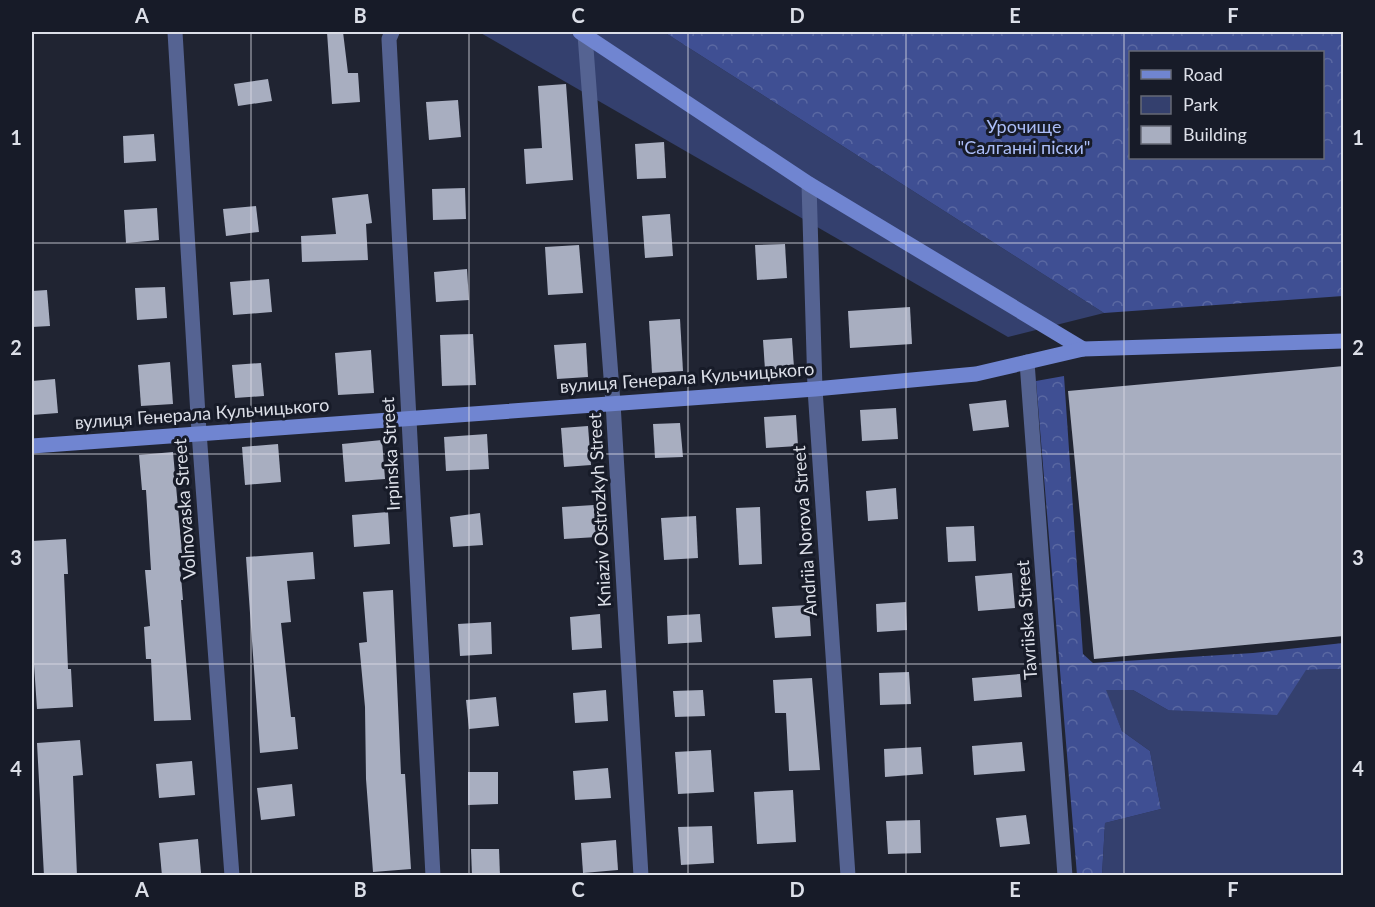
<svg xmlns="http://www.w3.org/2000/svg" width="1375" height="907" font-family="Lato,sans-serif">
<defs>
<pattern id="forest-crowns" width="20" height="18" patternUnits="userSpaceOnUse" patternTransform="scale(1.5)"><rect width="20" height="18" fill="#3f4f93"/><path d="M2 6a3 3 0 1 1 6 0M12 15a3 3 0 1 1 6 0" fill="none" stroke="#5a68a2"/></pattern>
</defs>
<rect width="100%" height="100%" fill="#202432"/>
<!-- green -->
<g fill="#34406e">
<path d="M479 32H664L1104 313 1008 337Z"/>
<path d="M1343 669V873L1102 876 1105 823 1161 809 1150 751 1122 731 1105 690H1133L1168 710 1306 670Z"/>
</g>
<!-- forest -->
<g fill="url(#forest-crowns)" fill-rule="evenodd">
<path d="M664 32H1343V296L1104 313ZM1130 52H1322V158H1130Z"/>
<path d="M1064 376 1083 654 1093 663 1253 653 1343 643V669L1306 670 1277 715 1168 710 1133 690H1106L1122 731 1150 751 1161 809 1105 823 1102 875H1077L1036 381Z"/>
</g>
<!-- building -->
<g fill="#a8aec0">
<path d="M327 32H343L348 73H358L360 102 332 104Z"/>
<path d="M268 79 272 101 238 106 234 84Z"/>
<path d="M566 84 573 180 526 184 524 149 542 148 538 86Z"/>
<path d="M458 100 461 137 429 140 426 102Z"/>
<path d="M154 134 156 161 124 163 123 136Z"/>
<path d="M664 142 666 178 637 179 635 144Z"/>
<path d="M465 188 466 219 433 220 432 189Z"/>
<path d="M368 194 372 223 366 224 368 260 302 262 301 236 336 234 332 198Z"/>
<path d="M256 206 259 232 226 236 223 209Z"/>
<path d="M157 208 159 240 126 243 124 210Z"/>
<path d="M670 214 673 256 645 258 642 216Z"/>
<path d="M785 244 787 278 757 280 755 245Z"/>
<path d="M579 245 583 293 548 295 545 247Z"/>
<path d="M467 269 469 300 436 302 434 272Z"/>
<path d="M269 279 272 312 233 315 230 282Z"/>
<path d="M165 287 167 318 137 320 135 288Z"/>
<path d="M47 290 50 326 32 327V291Z"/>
<path d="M910 307 912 344 850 348 848 311Z"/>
<path d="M680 319 683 371 652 373 649 321Z"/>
<path d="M473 334 476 385 442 386 440 335Z"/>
<path d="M792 338 794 368 765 370 763 340Z"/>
<path d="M586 343 588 377 557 379 554 345Z"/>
<path d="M371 350 374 393 338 395 335 353Z"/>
<path d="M170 362 173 404 141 406 138 365Z"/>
<path d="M261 363 264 396 235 398 232 365Z"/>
<path d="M1344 366V636L1094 659 1068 391Z"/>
<path d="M55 379 58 413 32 415V381Z"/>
<path d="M1006 400 1009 427 973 431 969 404Z"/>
<path d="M896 408 898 439 862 441 860 410Z"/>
<path d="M796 415 798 446 766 448 764 417Z"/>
<path d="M680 423 683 457 655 458 653 424Z"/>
<path d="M588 426 591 465 564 467 561 428Z"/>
<path d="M487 434 489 469 446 471 444 437Z"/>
<path d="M382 440 385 479 345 482 342 444Z"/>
<path d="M278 444 281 482 245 485 242 447Z"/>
<path d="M173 452 182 553H179L183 600H181L191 720 154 721 151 659H146L144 627 150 626 145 570H151L146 490H142L139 455Z"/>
<path d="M896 488 898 519 868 521 866 491Z"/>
<path d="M594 505 597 537 564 539 562 507Z"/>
<path d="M760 507 762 564 739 565 736 508Z"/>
<path d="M388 512 390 544 354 547 352 515Z"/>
<path d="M480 513 483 545 453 547 450 517Z"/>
<path d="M696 516 698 558 664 560 661 518Z"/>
<path d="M974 526 976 561 948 562 946 527Z"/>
<path d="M66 539 68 574H64L68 669H71L73 707 37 709 32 635V541Z"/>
<path d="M313 552 315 579 287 581 291 622 281 623 291 717H295L298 749 260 753 246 557Z"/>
<path d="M1012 573 1015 608 978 611 975 576Z"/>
<path d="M393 590 401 774H405L411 869 373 872 366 779 365 707 359 643 367 642 363 592Z"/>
<path d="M906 602 907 630 877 632 876 604Z"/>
<path d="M809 605 811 636 775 638 772 607Z"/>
<path d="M600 614 602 648 572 650 570 617Z"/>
<path d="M700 614 702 642 668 644 667 616Z"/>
<path d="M491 622 492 654 460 656 458 624Z"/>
<path d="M909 672 911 704 880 705 879 673Z"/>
<path d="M1020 674 1022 697 974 701 972 678Z"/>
<path d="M812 678 820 770 789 771 786 713H775L773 680Z"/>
<path d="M606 690 608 721 575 723 573 693Z"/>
<path d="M703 690 705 716 675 717 673 691Z"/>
<path d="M496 697 499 726 469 729 466 700Z"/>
<path d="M80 740 83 775 73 776 77 876H44L37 743Z"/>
<path d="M1022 742 1025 771 974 775 972 746Z"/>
<path d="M921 747 923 774 885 777 884 749Z"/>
<path d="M711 750 714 792 678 794 675 752Z"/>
<path d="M192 761 195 795 159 798 156 764Z"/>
<path d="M608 768 611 798 575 800 573 771Z"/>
<path d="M468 772H498V804L468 805Z"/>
<path d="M292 784 295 816 261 820 257 788Z"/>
<path d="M793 790 796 842 757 844 754 792Z"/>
<path d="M1026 815 1030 844 1000 847 996 818Z"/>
<path d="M920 820 921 853 888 854 886 821Z"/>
<path d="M712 826 714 863 681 865 678 827Z"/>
<path d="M198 839 201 873 162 876 159 843Z"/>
<path d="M616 840 618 870 583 873 581 843Z"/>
<path d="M471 849H499L500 876H472Z"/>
</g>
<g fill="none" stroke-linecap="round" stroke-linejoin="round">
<!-- street -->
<g stroke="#556392" stroke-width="15">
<path d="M175 32 199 432 232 876"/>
<path d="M392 32 389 39 433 876"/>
<path d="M585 35 613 403 641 876"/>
<path d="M809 184 815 389 848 876"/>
<path d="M1027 362 1065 876"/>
</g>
<!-- secondary -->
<g stroke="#7085d1" stroke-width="15">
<path d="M580 32 809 184 1083 349"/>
<path d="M32 446 815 389 976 374 1083 349 1344 341"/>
</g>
</g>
<!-- grid -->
<path fill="none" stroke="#dcdfe8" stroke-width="1.5" stroke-opacity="0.55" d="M251 32V876M469 32V876M688 32V876M906 32V876M1124 32V876M32 243H1344M32 454H1344M32 664H1344"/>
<g text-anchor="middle" stroke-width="6" stroke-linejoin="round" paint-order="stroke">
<!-- park labels -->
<g font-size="18" fill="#abbdf7" stroke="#171b28">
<text x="1024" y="133">Урочище<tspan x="1024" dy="21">"Салганні піски"</tspan></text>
</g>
<!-- street labels -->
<g font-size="18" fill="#dcdfe8" stroke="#171b28">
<text transform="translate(687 378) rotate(-4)" y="6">вулиця Генерала Кульчицького</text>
<text transform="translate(202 414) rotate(-4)" y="6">вулиця Генерала Кульчицького</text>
<text transform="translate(391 454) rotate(-93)" y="6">Irpinska Street</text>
<text transform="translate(185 509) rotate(-94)" y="6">Volnovaska Street</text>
<text transform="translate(600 510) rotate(-93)" y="6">Kniaziv Ostrozkyh Street</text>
<text transform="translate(805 531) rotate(-94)" y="6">Andriia Norova Street</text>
<text transform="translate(1027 620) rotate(-94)" y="6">Tavriiska Street</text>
</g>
</g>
<!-- border -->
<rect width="1375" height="907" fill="none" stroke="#171b28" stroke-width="66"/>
<!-- legend -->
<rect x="1129" y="51" width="195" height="108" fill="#171b28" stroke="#666975" stroke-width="1.5"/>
<rect x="1141" y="70" width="30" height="9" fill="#7085d1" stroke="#666975" stroke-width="1.5"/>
<text x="1183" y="81" font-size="18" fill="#dcdfe8">Road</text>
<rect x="1141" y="96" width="30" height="18" fill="#34406e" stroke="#666975" stroke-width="1.5"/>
<text x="1183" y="111" font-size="18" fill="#dcdfe8">Park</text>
<rect x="1141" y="126" width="30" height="18" fill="#a8aec0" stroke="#666975" stroke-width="1.5"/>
<text x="1183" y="141" font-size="18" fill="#dcdfe8">Building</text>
<rect x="33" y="33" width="1309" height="841" fill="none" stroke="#dcdfe8" stroke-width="2"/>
<g font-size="20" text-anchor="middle" font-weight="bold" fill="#dcdfe8">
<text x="142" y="23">A</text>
<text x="360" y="23">B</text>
<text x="578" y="23">C</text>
<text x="797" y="23">D</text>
<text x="1015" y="23">E</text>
<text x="1233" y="23">F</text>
<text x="16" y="145">1</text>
<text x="1358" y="145">1</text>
<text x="16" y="355">2</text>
<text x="1358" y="355">2</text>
<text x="16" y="565">3</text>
<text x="1358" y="565">3</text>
<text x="16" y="776">4</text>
<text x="1358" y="776">4</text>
<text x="142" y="897">A</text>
<text x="360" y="897">B</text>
<text x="578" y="897">C</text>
<text x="797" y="897">D</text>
<text x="1015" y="897">E</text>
<text x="1233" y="897">F</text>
</g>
</svg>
